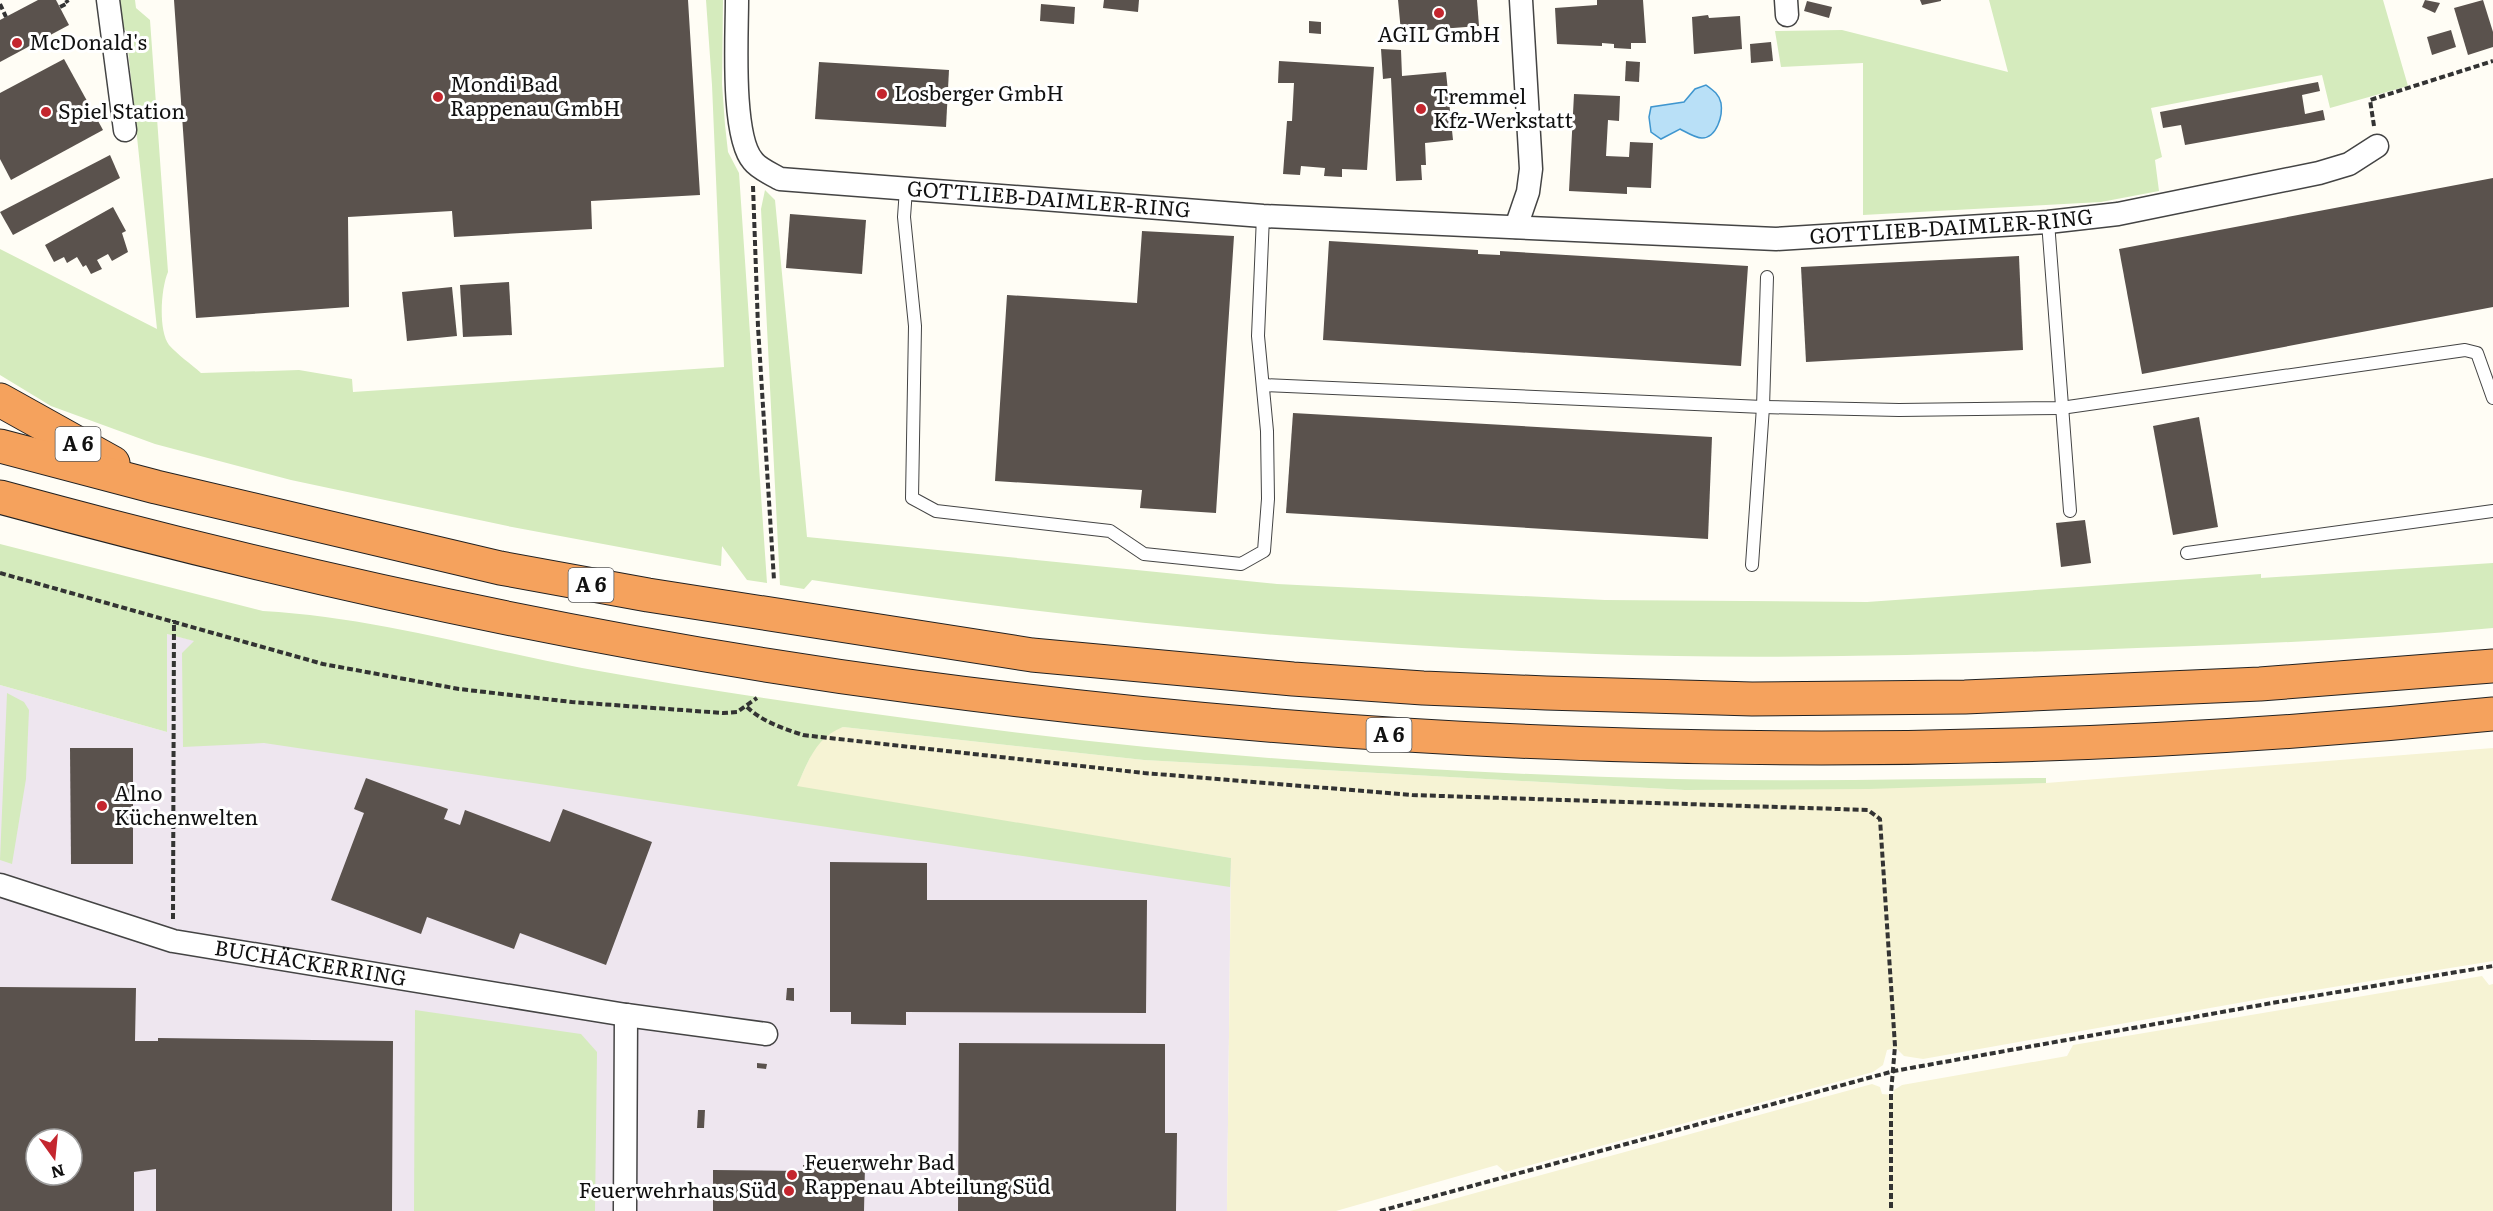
<svg xmlns="http://www.w3.org/2000/svg" width="2493" height="1211" font-family="Literata,serif">
<rect width="100%" height="100%" fill="#fffdf5"/>
<!-- industrial -->
<path fill="#eee6ef" fill-rule="evenodd" d="M167 634 796 787 1231 858 1227 1211H0V685L167 732ZM36 1139H72V1175H36Z"/>
<!-- farmland -->
<g fill="#f6f3d4">
<path d="M843 727 1144 760 1685 790 2046 783 2493 748V961L2272 997 1923 1059 1904 1056 1896 1048 1887 1050 1883 1065 1873 1072 1505 1172 1497 1165 1336 1211H1227L1231 858 796 787 816 745 831 731Z"/>
<path d="M2482 976 2489 985 2493 984V1211H1410L1872 1084 1880 1087 1882 1094 1893 1095 1894 1090 1902 1085 2067 1056 2073 1045Z"/>
</g>
<!-- green -->
<g fill="#d5ebbd">
<path d="M114 0H135L136 8 150 20 168 272C161 288 158 330 169 345 178 355 191 364 201 373L299 370 352 379 353 392 724 367 712 85 706 0H723L722 84 725 125 728 152 739 173 767 583 747 580 722 546 721 566 512 527 291 480 155 444 51 406 0 375V249L157 329 126 31 115 18Z"/>
<path d="M1989 0H2383L2408 86 2330 108 2322 75 2151 108 2162 157 2155 160 2159 191 2101 202 1863 215V63L1781 67 1775 31 1842 30 2008 72Z"/>
<path d="M765 190 775 200 807 537 1277 584 1605 600 1867 602 2261 574V578L2493 563V628C2358 641 2222 645 2087 650 1923 655 1760 660 1596 654 1334 645 1072 620 812 580L804 589 780 585 761 209Z"/>
<path d="M0 544 263 611C371 617 477 648 582 668 692 688 802 704 912 719 1165 754 1421 773 1676 779 1799 782 1923 779 2046 778V783L1869 789 1685 790 1144 760 843 727C816 737 808 762 797 786L1231 858 1230 887 264 743 183 747 182 653 194 641 167 634V732L0 685Z"/>
<path d="M7 693 24 702 29 710 26 779 12 864 0 860Z"/>
<path d="M415 1010 581 1034 597 1052 595 1211H414Z"/>
</g>
<!-- water -->
<path fill="#b9e0f7" stroke="#3f96cf" stroke-width="1.5" d="M1706 85C1713 90 1719 94 1721 103 1723 115 1717 138 1702 138 1695 138 1686 132 1680 129L1661 139 1651 132 1649 117 1651 107 1684 102 1695 89Z"/>
<!-- building -->
<g fill="#5a524d" fill-rule="evenodd">
<path d="M38 0H56L69 25 0 62V20Z"/>
<path d="M174 0H688L700 195 591 201 592 229 454 237 452 211 348 217 349 307 196 318Z"/>
<path d="M1104 0H1139L1138 12 1103 8Z"/>
<path d="M1398 0H1477L1479 26 1401 32Z"/>
<path d="M1597 0H1643L1646 43H1631V49L1614 48V44L1602 43V46L1557 44 1555 8 1597 5Z"/>
<path d="M1920 0H1941V1L1922 5Z"/>
<path d="M2425 0 2440 3 2435 13 2422 7Z"/>
<path d="M2483 0 2493 32V47L2468 55 2454 8Z"/>
<path d="M1807 1 1832 7 1829 18 1804 11Z"/>
<path d="M1041 4 1075 7 1074 24 1040 21Z"/>
<path d="M1708 15 1709 18 1740 16 1742 49 1694 54 1692 17Z"/>
<path d="M1309 21 1321 22V34L1309 33Z"/>
<path d="M2451 30 2456 47 2432 55 2427 37Z"/>
<path d="M1771 42 1773 61 1751 63 1750 44Z"/>
<path d="M1381 49 1401 50 1402 76 1446 72 1453 140 1425 143 1426 165H1421L1422 180 1396 181 1391 78 1383 79Z"/>
<path d="M64 59 103 130 11 180 0 159V93Z"/>
<path d="M1279 61 1374 67 1367 170 1342 169V177L1324 176 1325 168 1301 166 1300 175 1283 174 1287 121H1292L1294 83H1278Z"/>
<path d="M1626 61 1640 62 1639 82 1625 81Z"/>
<path d="M819 62 949 70 946 127 815 119Z"/>
<path d="M2318 82 2320 91 2302 95 2305 114 2323 110 2325 120 2185 145 2181 125 2163 128 2160 112Z"/>
<path d="M1574 94 1620 96 1619 121 1608 120 1606 156 1629 157 1630 142 1653 143 1651 188 1627 187V194L1569 191Z"/>
<path d="M110 155 120 178 13 235 0 212Z"/>
<path d="M2493 178V307L2142 374 2119 249Z"/>
<path d="M113 207 126 231 122 233 128 252 112 261 108 254 97 260 102 269 91 274 86 265 83 267 77 257 67 263 64 257 54 262 45 245Z"/>
<path d="M790 214 866 220 862 274 786 268Z"/>
<path d="M1142 231 1234 236 1216 513 1140 508 1142 490 995 481 1007 295 1137 303Z"/>
<path d="M1329 241 1478 250V254L1500 255V251L1748 266 1741 366 1323 340Z"/>
<path d="M2019 256 2023 350 1806 362 1801 267Z"/>
<path d="M509 282 512 335 463 337 460 285Z"/>
<path d="M452 287 457 336 407 341 402 292Z"/>
<path d="M1293 413 1712 437 1708 539 1286 513Z"/>
<path d="M2199 417 2218 527 2173 535 2153 426Z"/>
<path d="M2085 520 2091 563 2061 567 2056 523Z"/>
<path d="M70 748H133V864H71Z"/>
<path d="M366 778 448 809 444 819 460 825 465 810 550 842 563 809 652 842 606 965 520 933 514 949 427 917 421 934 331 900 364 813 354 809Z"/>
<path d="M830 862 927 863V900H1147L1146 1013 906 1012V1025L851 1024V1012H830Z"/>
<path d="M0 987 136 988 135 1041H158V1038L393 1041 392 1211H156V1169L134 1172V1211H0ZM36 1139H72V1175H36Z"/>
<path d="M787 988H794V1001L786 1000Z"/>
<path d="M959 1043 1165 1044V1133H1177L1176 1211H958Z"/>
<path d="M757 1063 767 1064 766 1069 757 1068Z"/>
<path d="M698 1110H705L704 1128H697Z"/>
<path d="M803 1165H865L864 1211H713V1170L803 1171Z"/>
</g>
<g fill="none" stroke-linecap="round" stroke-linejoin="round">
<defs>
<g id="service">
<path d="M906 189 904 217 915 326 912 498 936 511 1110 531 1144 554 1241 564 1264 551 1268 499 1267 431 1258 336 1263 216"/>
<path d="M2048 222 2070 511"/>
<path d="M1263 385 1763 407 1899 410 2061 408 2465 350 2477 353 2493 398"/>
<path d="M2187 553 2493 511"/>
<path d="M1752 565 1763 407 1767 277"/>
</g>
<g id="minor">
<path d="M108 0 125 130"/>
<path id="s1" d="M737 0C737 35 731 136 753 161 759 169 772 174 780 179L1263 216 1776 239 2048 222 2118 214 2319 173 2349 164 2377 146"/>
<path d="M1786 0 1787 15"/>
<path d="M1516 227 1528 192 1531 169 1521 0"/>
<path id="s2" d="M0 885 173 941 626 1015 766 1034"/>
<path d="M625 1211 626 1015"/>
</g>
<g id="motorway">
<path d="M0 400 113 463"/>
<path d="M0 446 156 487 500 568 648 595 1032 655 1293 679 1423 688 1546 693 1752 699 1965 697 2260 684 2493 666"/>
<path d="M0 497C301 579 606 646 916 687 1438 757 1969 767 2493 714"/>
</g>
</defs>
<!-- service casing -->
<use href="#service" stroke="#444" stroke-width="14"/>
<!-- minor casing -->
<use href="#minor" stroke="#444" stroke-width="25"/>
<!-- motorway casing -->
<use href="#motorway" stroke="#222" stroke-width="35"/>
<!-- path -->
<g stroke="#333" stroke-width="4" stroke-dasharray="6 3" stroke-linecap="butt">
<path d="M0 4 6 17"/>
<path d="M60 7 68 3 66 0"/>
<path d="M2374 126 2370 100 2493 61"/>
<path d="M753 186 758 327 774 580"/>
<path d="M0 573 323 664 459 689 572 702 723 713 737 712 757 698"/>
<path d="M747 707C763 722 782 728 803 735L1144 773 1412 795 1868 810 1880 819 1895 1046 1891 1093V1211"/>
<path d="M173 919 174 620"/>
<path d="M1380 1211 1894 1071 2272 1003 2493 966"/>
</g>
<!-- service -->
<use href="#service" stroke="#fff" stroke-width="12"/>
<!-- minor -->
<use href="#minor" stroke="#fff" stroke-width="22"/>
<!-- motorway -->
<use href="#motorway" stroke="#f5a25d" stroke-width="33"/>
</g>
<!-- markers -->
<g fill="#c4262e" stroke="#fff" stroke-width="2">
<circle cx="1439" cy="13" r="6"/>
<circle cx="17" cy="43" r="6"/>
<circle cx="882" cy="94" r="6"/>
<circle cx="438" cy="97" r="6"/>
<circle cx="1421" cy="109" r="6"/>
<circle cx="46" cy="112" r="6"/>
<circle cx="102" cy="806" r="6"/>
<circle cx="792" cy="1175" r="6"/>
<circle cx="789" cy="1191" r="6"/>
</g>
<g text-anchor="middle" stroke-width="6" stroke-linejoin="round" paint-order="stroke">
<!-- shield labels -->
<g fill="#fff" stroke="#585858" stroke-width="1.5">
<rect x="55.5" y="427" width="45" height="34" rx="4.5"/>
<rect x="568.5" y="568" width="45" height="34" rx="4.5"/>
<rect x="1366.5" y="718" width="45" height="34" rx="4.5"/>
</g>
<g font-size="20" font-weight="bold" fill="#111">
<text x="78" y="451">A 6</text>
<text x="591" y="592">A 6</text>
<text x="1389" y="742">A 6</text>
</g>
<!-- poi labels -->
<g font-size="21" fill="#111" stroke="#fff" text-anchor="start">
<text x="1439" y="42" text-anchor="middle">AGIL GmbH</text>
<text x="29" y="50">McDonald's</text>
<text x="450" y="92">Mondi Bad<tspan x="450" dy="24">Rappenau GmbH</tspan></text>
<text x="894" y="101">Losberger GmbH</text>
<text x="1433" y="104">Tremmel<tspan x="1433" dy="24">Kfz-Werkstatt</tspan></text>
<text x="58" y="119">Spiel Station</text>
<text x="114" y="801">Alno<tspan x="114" dy="24">Küchenwelten</tspan></text>
<text x="804" y="1170">Feuerwehr Bad<tspan x="804" dy="24">Rappenau Abteilung Süd</tspan></text>
<text x="777" y="1198" text-anchor="end">Feuerwehrhaus Süd</text>
</g>
<!-- street labels -->
<g font-size="21" fill="#111" stroke="#fff">
<text dy="7" stroke="none"><textPath href="#s1" startOffset="466">GOTTLIEB-DAIMLER-RING</textPath></text>
<text dy="7" stroke="none"><textPath href="#s1" startOffset="1370">GOTTLIEB-DAIMLER-RING</textPath></text>
<text dy="7" stroke="none"><textPath href="#s2" startOffset="321">BUCHÄCKERRING</textPath></text>
</g>
</g>
<!-- north arrow -->
<g transform="translate(54 1157) rotate(165)"><circle r="28" fill="#ffffff" stroke="#a0a0a0" stroke-width="1.5"/>
<path d="M0-4.5L10 22L0 15L-10 22Z" fill="#c4262e"/>
<text y="-9" font-size="16" font-weight="bold" text-anchor="middle" fill="#111111">N</text>
</g>
</svg>
